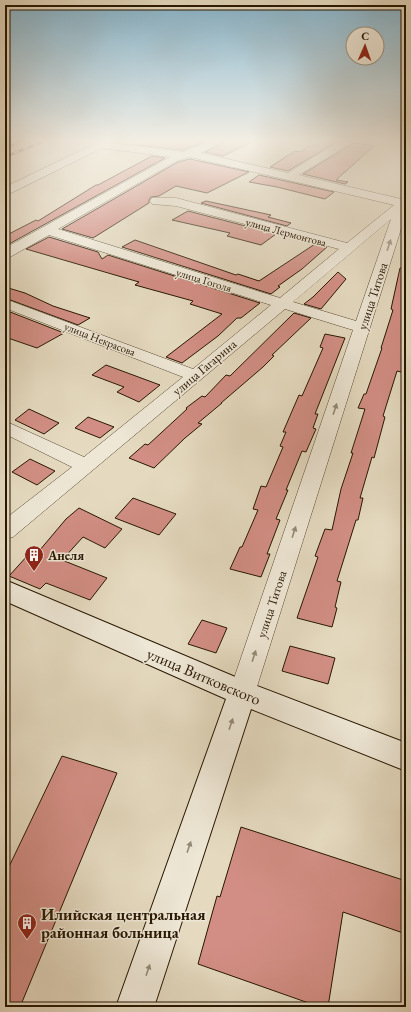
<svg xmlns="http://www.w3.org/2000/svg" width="411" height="1012" font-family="'EB Garamond',serif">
<rect width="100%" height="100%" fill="#e5dac0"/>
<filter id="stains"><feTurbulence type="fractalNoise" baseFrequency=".005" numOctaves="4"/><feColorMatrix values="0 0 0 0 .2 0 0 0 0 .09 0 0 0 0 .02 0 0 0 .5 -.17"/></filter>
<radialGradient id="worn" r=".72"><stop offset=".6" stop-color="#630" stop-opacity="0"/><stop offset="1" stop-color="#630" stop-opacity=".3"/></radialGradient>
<!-- building -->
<g fill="#d28e84" stroke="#271701">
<path d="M136 140H209L183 150 136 145Z"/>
<path d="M225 140H256L223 156 205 152 224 143Z"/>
<path d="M322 140 338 141 288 171 270 167 295 151 301 152 310 145 314 146Z"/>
<path d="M354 143 374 146 336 180 348 182 345 184 303 174Z"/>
<path d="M152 156 165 158 9 244 5 243V236L36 220 38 221 96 185H98Z"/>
<path d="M190 159 249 172 207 193 176 186 159 196 151 197 149 200V203L93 238 62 229 178 162Z"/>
<path d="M259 175 334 192 325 199 277 187 249 182Z"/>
<path d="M206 201 271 215 268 217 291 223 287 226 201 203Z"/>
<path d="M188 211 276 234 261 245 227 236 230 233 172 220Z"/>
<path d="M49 237 98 252 102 259 108 255 260 303 241 318H237L218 336 182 363 166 357 222 314 190 304 193 301 135 285 139 282 26 249Z"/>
<path d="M135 240 236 275 238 274 259 281 315 244 327 247 302 269 278 286 280 287 271 294 122 247Z"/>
<path d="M400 268H406V358L401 372 397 371 383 416 385 417 374 458 372 457 360 498H363L358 520H356L337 581 341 582 335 607 337 608 332 627 297 618 318 557 315 556 325 529 332 530 341 489 353 453H351L365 409 358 408 364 394H366L382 348H381L393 310 391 309Z"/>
<path d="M338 272 346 279 321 309 304 304 313 297Z"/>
<path d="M5 287 25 293 53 306 90 318 78 325 5 298Z"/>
<path d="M5 310 64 333 37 348 5 337Z"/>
<path d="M294 313 311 318 272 355 274 356 263 367 221 403H222L198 423 202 424 185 438 154 468 129 458 145 444 148 445 187 409 186 408 202 396 205 397 226 375 230 376Z"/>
<path d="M325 334 345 338 315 414H318L313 428 316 429 306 452 302 451 286 490H288L276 519 280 520 267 554H270L261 577 230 569 240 547H242L258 510 253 509 261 486 266 487 283 447 280 446 286 432H283L299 395 302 396 323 348 320 347Z"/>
<path d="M106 365 160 385 139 402 117 392 124 387 92 375Z"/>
<path d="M29 409 59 423 44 434 15 420Z"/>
<path d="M88 417 114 427 100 438 75 428Z"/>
<path d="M30 459 55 471 37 485 12 472Z"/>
<path d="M133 498 176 514 159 535 115 518Z"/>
<path d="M79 508 122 529 105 548 83 537 62 560 107 578 90 600 46 583 40 589 9 576 28 555 34 557 66 519Z"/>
<path d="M202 620 227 628 216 653 188 644Z"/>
<path d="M290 646 335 658 328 684 282 671Z"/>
<path d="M62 756 117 773 20 1007H5V875Z"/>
<path d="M241 827 406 881V934L343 912 328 1007H320L198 964 217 896 220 897Z"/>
</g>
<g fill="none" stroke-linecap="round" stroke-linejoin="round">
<defs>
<path id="street" d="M91 140H115L111 143 183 152 212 140H224L223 142 201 153 288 173 342 140H354L353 142 299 175 401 199 406 197V213L255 693 251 701 242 705 233 701 229 693 353 330 285 309 13 537 5 539V519L72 467 5 434V421L84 457 183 377 5 308V299L193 369 271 305 49 235 10 257 5 258V248L170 157 102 148 5 196V187L94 144 90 141ZM190 157 394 205 347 243 176 198H152L150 201 152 204 176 206 339 249 280 298 58 229 177 161ZM391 219 356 321 293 302Z"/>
<path id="secondary" d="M5 580 252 684 406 743V771L251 709 154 1007H116L226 699 5 601Z"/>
</defs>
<!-- street casing -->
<use href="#street" stroke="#564831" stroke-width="1"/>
<!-- secondary casing -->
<use href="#secondary" stroke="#271701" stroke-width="2"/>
<!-- street -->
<use href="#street" fill="#eee7d6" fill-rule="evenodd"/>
<!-- secondary -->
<use href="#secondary" fill="#eee7d6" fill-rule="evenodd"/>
<defs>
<g id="rail">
<path d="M5 148 24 140"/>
<path d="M5 157 47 140"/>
</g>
</defs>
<!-- rail casing -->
<use href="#rail" stroke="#271701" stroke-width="2.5"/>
<!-- rail -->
<use href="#rail" stroke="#eee7d6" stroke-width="1.5" stroke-dasharray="5" stroke-linecap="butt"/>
</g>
<!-- one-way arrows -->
<defs><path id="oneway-solid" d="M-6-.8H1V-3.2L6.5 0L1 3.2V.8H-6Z"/></defs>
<g fill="#948976">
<use href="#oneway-solid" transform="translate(389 245) rotate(-72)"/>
<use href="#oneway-solid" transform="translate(335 409) rotate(-72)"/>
<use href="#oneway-solid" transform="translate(294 532) rotate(-72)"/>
<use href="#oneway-solid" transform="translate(254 656) rotate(-72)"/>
<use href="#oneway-solid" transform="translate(231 724) rotate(-71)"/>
<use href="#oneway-solid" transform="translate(189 847) rotate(-71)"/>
<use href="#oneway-solid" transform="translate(148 970) rotate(-71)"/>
</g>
<!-- sky -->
<linearGradient id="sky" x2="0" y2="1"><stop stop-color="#87b7d0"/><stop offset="0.5" stop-color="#f3eee3"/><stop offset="1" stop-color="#f3eee3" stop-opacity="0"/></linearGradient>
<rect width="411" height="281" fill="url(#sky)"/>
<!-- icons -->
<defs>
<symbol id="building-pin" viewBox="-11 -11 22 30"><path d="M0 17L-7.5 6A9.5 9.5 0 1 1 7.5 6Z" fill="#8f2418" stroke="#eee7d6"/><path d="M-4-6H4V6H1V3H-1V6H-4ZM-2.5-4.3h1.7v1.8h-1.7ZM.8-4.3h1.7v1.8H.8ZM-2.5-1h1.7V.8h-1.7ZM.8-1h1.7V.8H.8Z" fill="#fff"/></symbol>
</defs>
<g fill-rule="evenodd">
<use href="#building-pin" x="23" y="544" width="22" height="30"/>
<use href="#building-pin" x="16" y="912" width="22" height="30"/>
</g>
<g text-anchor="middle" stroke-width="3" stroke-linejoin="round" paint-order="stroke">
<!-- far-street labels -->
<g font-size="11" fill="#271701" stroke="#eee7d6">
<text transform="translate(286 232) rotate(15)" y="4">улица Лермонтова</text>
<text transform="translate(204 280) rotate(17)" y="4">улица Гоголя</text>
<text transform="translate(100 339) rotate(21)" y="4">улица Некрасова</text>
</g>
<!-- street labels -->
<g font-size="13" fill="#271701" stroke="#eee7d6">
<text transform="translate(372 296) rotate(-72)" y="5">улица Титова</text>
<text transform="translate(204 367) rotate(-40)" y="5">улица Гагарина</text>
<text transform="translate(271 604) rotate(-72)" y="5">улица Титова</text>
</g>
<!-- poi labels -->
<g font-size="13" font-weight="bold" fill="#271701" stroke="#eee7d6" text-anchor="start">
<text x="48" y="560">Анеля</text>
</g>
<!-- near-street labels -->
<g font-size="16" fill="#271701" stroke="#eee7d6">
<text transform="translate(204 676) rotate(23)" y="6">улица Витковского</text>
</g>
<!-- near-poi labels -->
<g font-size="16" font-weight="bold" fill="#271701" stroke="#eee7d6" text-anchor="start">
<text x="41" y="920">Илийская центральная<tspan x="41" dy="18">районная больница</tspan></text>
</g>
</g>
<!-- margin -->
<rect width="411" height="1012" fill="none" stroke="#e5dac0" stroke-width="20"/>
<rect x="6" y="6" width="399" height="1000" fill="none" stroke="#271701" stroke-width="2"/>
<rect x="10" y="10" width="391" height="992" fill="none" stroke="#271701"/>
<!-- north arrow -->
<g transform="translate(365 46) rotate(2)"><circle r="19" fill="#eee7d6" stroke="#9e9481"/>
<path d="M0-3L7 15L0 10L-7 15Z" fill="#8f2418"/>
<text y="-6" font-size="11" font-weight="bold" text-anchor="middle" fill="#271701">С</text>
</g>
<rect width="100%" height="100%" filter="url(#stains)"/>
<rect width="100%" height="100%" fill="url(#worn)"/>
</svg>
